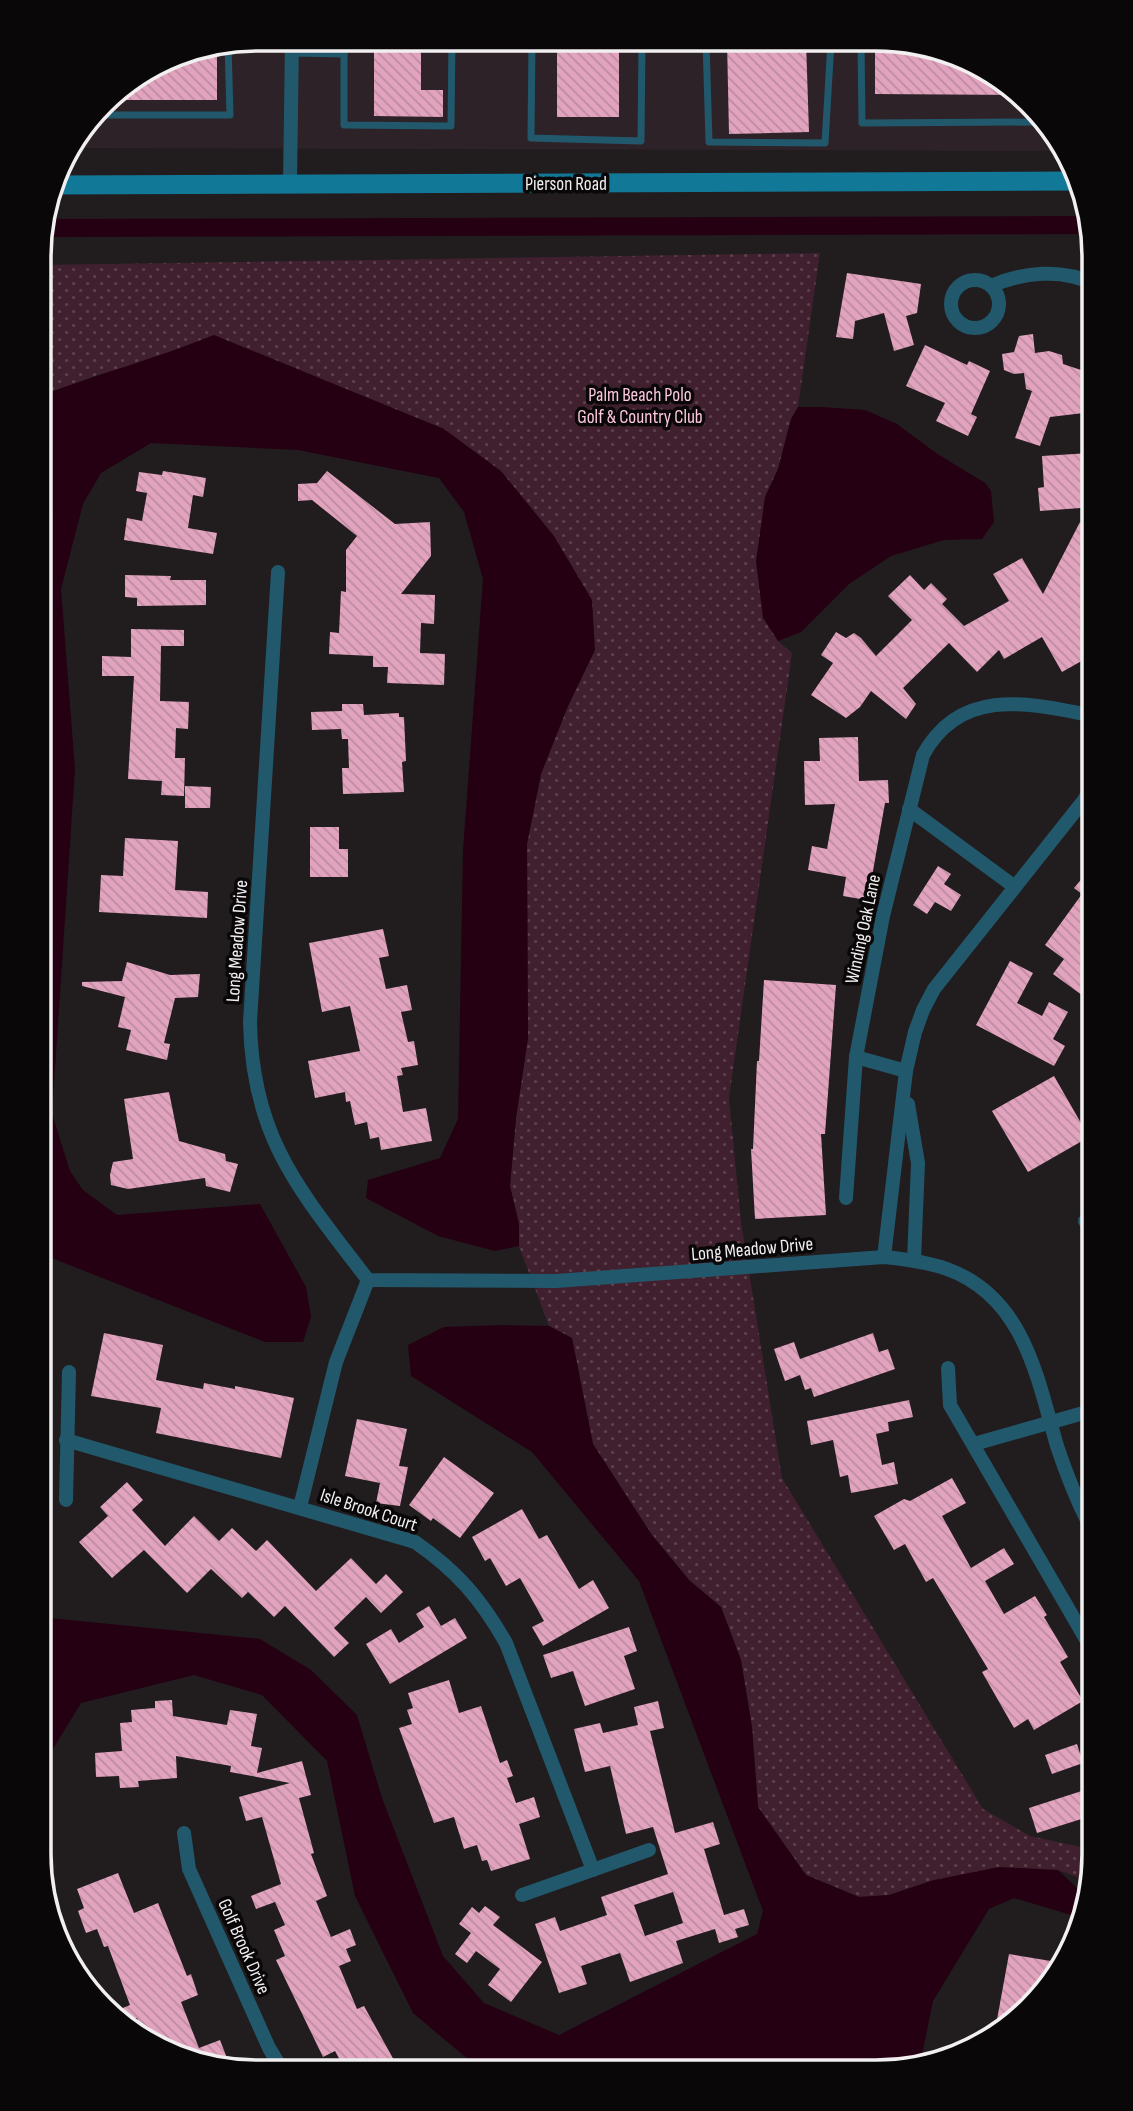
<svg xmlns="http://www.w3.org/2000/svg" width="1133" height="2111" font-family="'Sofia Sans Condensed',sans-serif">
<defs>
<pattern id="park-dots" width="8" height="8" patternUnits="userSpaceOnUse" patternTransform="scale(1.75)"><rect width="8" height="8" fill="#40202e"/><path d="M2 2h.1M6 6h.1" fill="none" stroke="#5c414d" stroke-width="1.8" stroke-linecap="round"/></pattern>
<pattern id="building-back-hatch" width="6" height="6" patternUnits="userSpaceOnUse" patternTransform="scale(1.75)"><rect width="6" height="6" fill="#e2a3be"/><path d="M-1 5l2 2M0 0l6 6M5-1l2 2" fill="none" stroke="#bc8ca0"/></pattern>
</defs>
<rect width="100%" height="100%" fill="#211c1e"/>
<!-- built -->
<path fill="#2d2227" d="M257 39 918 43 1020 92 1059 151 70 148 113 93 174 55Z"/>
<!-- park -->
<g fill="url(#park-dots)">
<path d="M820 253 798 407 791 419 778 469 765 497 778 641 792 653 729 1098 741 1222 782 1478 983 1809 1030 1836 1094 1850V1869L1091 1882 1058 1870 934 1880 889 1895 859 1897 806 1875 758 1807 752 1727 741 1660 721 1607 689 1580 651 1533 593 1444 572 1338 549 1326 519 1246V1224L510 1186 516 1118 528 1038 527 844 541 774 568 706 595 650 444 429 318 378 157 358 95 376 40 396V265Z"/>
<path d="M47 1906 88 1989C67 1967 52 1936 47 1906Z"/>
</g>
<!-- water -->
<g fill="#250012">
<path d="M214 335 444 429 501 471 554 536 592 600 595 650 568 706 541 774 527 844 528 1038 516 1118 510 1186 519 1224V1246L495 1251 438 1236 366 1198 368 1180 440 1158 458 1119 463 850 483 579 464 512 439 478 298 450 151 443 101 473 83 504 61 589 75 769 52 1114 70 1171 83 1190 117 1215 260 1204 306 1287 311 1317 303 1342H265L39 1253 40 396C98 374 157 358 214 335Z"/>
<path d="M798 407H822L865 410 897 424 936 453 985 483 991 491 994 522 982 539 944 540 891 556 849 584 801 632 778 641 763 618 756 561 765 497 778 469 791 419Z"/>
<path d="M502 1325 549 1326 572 1338 593 1444 651 1534 689 1580 721 1607 741 1660 752 1727 758 1807 806 1875 859 1897 889 1895 934 1880 999 1867 1058 1870 1079 1890 1082 1903 1071 1915 1014 1898 989 1909 933 2001 922 2055 898 2069 876 2072 482 2071 413 2013 355 1896 327 1761 262 1695 194 1675 81 1703 45 1762 39 1832V1617L260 1639 311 1670 357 1715 382 1798 443 1956 484 2003 559 2035 757 1934 763 1911 639 1581 532 1452 411 1376 408 1345 444 1327Z"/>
</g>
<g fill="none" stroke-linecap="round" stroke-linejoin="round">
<!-- canal -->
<path stroke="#250012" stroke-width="18" d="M41 228 1089 225"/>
</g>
<!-- building -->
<g fill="url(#building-back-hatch)" fill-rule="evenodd">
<path d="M374 39 421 40V90H443V117L374 116Z"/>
<path d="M557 40 619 41V117H557Z"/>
<path d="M727 41 806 42 809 132 729 134Z"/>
<path d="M875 42 918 43 1021 95 875 94Z"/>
<path d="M217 46V100H108L113 93 174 55Z"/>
<path d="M847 273 921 284 917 313 906 316 914 345 894 351 884 313 855 321 853 339 836 337Z"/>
<path d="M1033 334 1035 353 1049 351 1062 355 1063 364 1081 370 1083 390H1090L1092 412 1050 417 1040 446 1015 438 1032 391 1026 389 1024 373 1014 374 1004 370 1002 354 1014 352 1019 336Z"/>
<path d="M925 345 967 365 969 361 990 371 971 414 977 417 968 436 936 421 945 403 906 386Z"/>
<path d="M1090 453 1094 507 1040 511 1038 488 1044 487 1042 456Z"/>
<path d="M163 471 206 478 203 497 193 495 188 528 217 533 213 554 124 540 127 518 142 521 147 493 136 491 139 472 162 475Z"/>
<path d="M327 471 395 524 430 522 431 556 401 594 435 595 434 624 421 623 420 653 445 654 444 685 387 683 388 667H373V656L329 654 330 632 339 633 341 591 346 592V550L357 536 312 500 298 501V484L317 483Z"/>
<path d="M1080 522 1094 530V654L1062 672 1042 637 1004 659 999 650 977 672 949 643 903 688 916 704 906 719 871 691 860 707 846 718 811 695 833 663 821 655 836 632 846 638 854 633 861 638 876 656 912 620 888 596 910 575 924 590 931 583 947 599 942 604 964 626 1009 601 993 574 1022 558 1043 594Z"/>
<path d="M125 575 171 576 170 580H206V605L137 606V598L125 597Z"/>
<path d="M131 629 184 630V646H161L160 701 189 702 188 729 176 728 175 758H185L184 796 161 795 162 781 128 779 134 676H102V656L131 657Z"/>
<path d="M342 704H363L364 715 399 713V717H404L406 761 402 762 404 792 343 794 342 768H349L348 739H342L341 729 312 730 311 712 342 711Z"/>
<path d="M858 737 859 781 888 780 889 803H885L871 882H876L872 901 843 896 846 877 808 870 812 846 827 849 835 804 805 805 804 761H820L819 738Z"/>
<path d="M185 786 211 787 210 808H185Z"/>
<path d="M310 827H339V849H348V877H310Z"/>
<path d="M125 838 178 841 175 890 208 892 207 918 99 912 101 875 123 876Z"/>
<path d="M1094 864V954L1088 963 1094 968V987L1086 998 1053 974 1064 959 1045 945 1082 894 1074 888Z"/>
<path d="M938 866 951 874 944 884 961 895 951 911 935 902 927 914 913 905Z"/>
<path d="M383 929 389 956 379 958 386 989 407 985 412 1010 401 1012 408 1042 414 1041 418 1065 401 1068 403 1075 397 1076 403 1112 426 1108 432 1141 381 1150 379 1137 370 1139 367 1122 355 1125 350 1101 346 1102 345 1092 315 1098 308 1061 360 1051 350 1006 322 1012 309 943Z"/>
<path d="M1010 961 1033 973 1017 1003 1042 1016 1049 1002 1068 1012 1053 1039 1065 1046 1054 1066 976 1025Z"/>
<path d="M127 962 170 975 200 974 198 997 175 998 164 1043 170 1044 167 1060 126 1050 131 1030 118 1027 125 997 82 986V982L122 981Z"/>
<path d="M764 980 836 985 825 1134H821L826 1215 755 1219 751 1149H753L757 1061H759Z"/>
<path d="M1054 1076 1089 1137 1028 1172 992 1111Z"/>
<path d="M169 1092 179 1141 225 1154 226 1161 238 1164 230 1192 206 1186 205 1178 128 1189 111 1185 110 1175 113 1162 133 1159 124 1099Z"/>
<path d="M104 1333 163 1345 156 1380 203 1389 204 1383 235 1389V1386L294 1398 281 1458 156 1433 161 1408 91 1396Z"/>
<path d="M873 1333 879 1352 888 1349 895 1369 814 1397 811 1388 805 1390 800 1375 785 1381 774 1349 794 1342 800 1359Z"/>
<path d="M909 1400 913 1417 888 1422 889 1431 876 1434 882 1465 894 1462 898 1484 851 1493 848 1475 840 1477 833 1440 811 1445 807 1421Z"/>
<path d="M357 1419 407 1429 399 1466 408 1467 400 1506 376 1503 380 1483 345 1476Z"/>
<path d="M444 1457 494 1493 460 1538 433 1518 431 1521 409 1505Z"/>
<path d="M952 1478 966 1503 942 1516 971 1568 1004 1548 1014 1564 985 1581 1004 1614 1035 1596 1047 1615 1044 1617 1068 1657 1060 1662 1083 1701 1034 1730 1028 1719 1014 1728 982 1672 988 1669 933 1578 926 1582 905 1544 894 1550 874 1516 904 1499 910 1501Z"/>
<path d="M127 1482 143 1500 132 1510 165 1546 194 1516 219 1541 232 1528 256 1551 267 1540 316 1591 351 1558 376 1584 386 1574 403 1592 381 1613 366 1597 334 1628 349 1643 334 1657 285 1606 274 1617 248 1592 242 1598 211 1569 187 1593 144 1550 112 1578 79 1542 108 1516 100 1507Z"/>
<path d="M522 1509 539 1539 547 1535 579 1589 593 1580 609 1608 543 1646 532 1627 544 1621 520 1578 506 1586 490 1558 485 1561 472 1537Z"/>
<path d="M429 1606 441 1626 455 1618 467 1638 390 1684 366 1644 391 1629 399 1643 424 1627 416 1614Z"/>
<path d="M629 1627 637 1651 624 1656 635 1689 585 1706 573 1671 551 1678 543 1655Z"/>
<path d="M449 1680 459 1713 481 1706 500 1763 507 1760 513 1776 507 1778 516 1803 534 1797 540 1817 519 1824 530 1859 491 1871 487 1860 482 1861 477 1845 464 1849 454 1817 434 1823 399 1728 412 1724 407 1710 413 1708 408 1693Z"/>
<path d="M172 1700 173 1716 227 1725 230 1710 257 1714 251 1746 262 1748 257 1773 302 1761 311 1795 299 1798 314 1853 311 1854 327 1896 316 1901 331 1937 350 1929 356 1945 346 1949 351 1961 339 1966 357 2009 364 2006 400 2071H346L335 2051 323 2057 276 1960 285 1956 274 1930 285 1925 275 1902 256 1909 251 1896 281 1884 262 1817 246 1821 239 1797 290 1783 230 1772 231 1766 176 1756 177 1778 138 1781 139 1787 120 1788 119 1776 96 1777 95 1753 122 1751 120 1723 132 1722 131 1710 155 1708V1701Z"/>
<path d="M658 1701 664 1728 650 1731 675 1833 713 1822 720 1844 704 1849 724 1915 744 1909 749 1925 735 1929 738 1937 719 1943 715 1929 676 1941 683 1963 630 1982 620 1953 581 1966 587 1984 559 1993 535 1924 555 1917 560 1931 607 1915 601 1897 668 1874 653 1827 626 1834 610 1766 585 1772 574 1729 600 1723 603 1733 638 1725 634 1707ZM673 1892 683 1923 645 1936 634 1905Z"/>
<path d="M1077 1744 1083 1763 1052 1774 1045 1755Z"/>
<path d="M1094 1787V1815L1037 1833 1029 1808Z"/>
<path d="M118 1873 134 1913 158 1903 187 1976 191 1974 198 1995 181 2002 199 2048 220 2040 232 2071 144 2036 137 2018 123 2024 118 2010 130 2005 108 1946 104 1947 97 1929 86 1933 78 1911 84 1908 77 1889Z"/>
<path d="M485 1906 500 1917 493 1925 542 1962 511 2002 488 1985 500 1969 476 1951 467 1963 455 1954 471 1933 459 1924 472 1907 479 1913Z"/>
<path d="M1009 1954 1063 1963 1049 1987 1009 2027 996 2025Z"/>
</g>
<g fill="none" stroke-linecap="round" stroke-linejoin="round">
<!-- lane -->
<g stroke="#22586b" stroke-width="7">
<path d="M344 39V125L451 126 452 40"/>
<path d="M532 40 531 138 641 141 642 41"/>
<path d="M706 41 709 142 825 143 831 42"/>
<path d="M861 42 862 123 1039 122"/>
<path d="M293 53 344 54"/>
<path d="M96 115H230L228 44"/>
</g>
<!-- street -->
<g stroke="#22586b" stroke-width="14">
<path d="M290 184 292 39"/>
<circle cx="975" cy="304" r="24"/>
<path d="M991 286C1023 272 1062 268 1094 284"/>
<path d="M278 572 250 1022C252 1139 301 1192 368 1280L556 1281 884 1257C905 1259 927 1262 947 1269 1024 1297 1037 1377 1057 1446 1067 1476 1079 1506 1094 1534"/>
<path d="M909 809 1015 887"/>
<path d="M856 1057 906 1071"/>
<path d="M908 1104 918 1163 914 1260"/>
<path d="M846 1198 856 1057 883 916 923 755C961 686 1029 703 1094 716"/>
<path d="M1085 1221 1094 1233"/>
<path d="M884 1257 906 1071 915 1032 923 1010 934 989 1084 800 1094 783"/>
<path d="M948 1368 950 1405 1094 1653"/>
<path d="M66 1440 415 1542C457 1571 481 1599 506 1643L593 1870"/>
<path d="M974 1444 1094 1410"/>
<path d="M66 1500 69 1372"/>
<path d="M300 1507 336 1362 368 1280"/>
<path d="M184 1833 189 1869 269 2048 283 2071"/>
<path d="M522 1895 649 1850"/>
</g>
<!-- secondary -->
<path stroke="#127897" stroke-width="19" d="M54 185 1079 181"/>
</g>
<g text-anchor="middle" stroke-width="7" stroke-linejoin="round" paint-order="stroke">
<!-- street labels -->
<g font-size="19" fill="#f2eff0" stroke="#090708">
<text x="566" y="190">Pierson Road</text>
<text transform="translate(862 929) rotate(-78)" y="7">Winding Oak Lane</text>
<text transform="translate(236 941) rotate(-86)" y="7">Long Meadow Drive</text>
<text transform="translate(752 1248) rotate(-5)" y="7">Long Meadow Drive</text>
<text transform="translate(369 1509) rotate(18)" y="7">Isle Brook Court</text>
<text transform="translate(245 1946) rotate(66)" y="7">Golf Brook Drive</text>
</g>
<!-- park labels -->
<g font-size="19" fill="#fdc7dd" stroke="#090708">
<text x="640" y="401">Palm Beach Polo<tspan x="640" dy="22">Golf &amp; Country Club</tspan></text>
</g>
</g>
<!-- crop -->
<path d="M0 0H1133V2111H0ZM257 51H876A206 206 0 0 1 1082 257V1854A206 206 0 0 1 876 2060H257A206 206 0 0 1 51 1854V257A206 206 0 0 1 257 51Z" fill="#090708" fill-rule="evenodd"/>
<path fill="none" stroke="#f2eff0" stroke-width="3.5" d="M257 51H876A206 206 0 0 1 1082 257V1854A206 206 0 0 1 876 2060H257A206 206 0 0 1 51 1854V257A206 206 0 0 1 257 51Z"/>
</svg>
